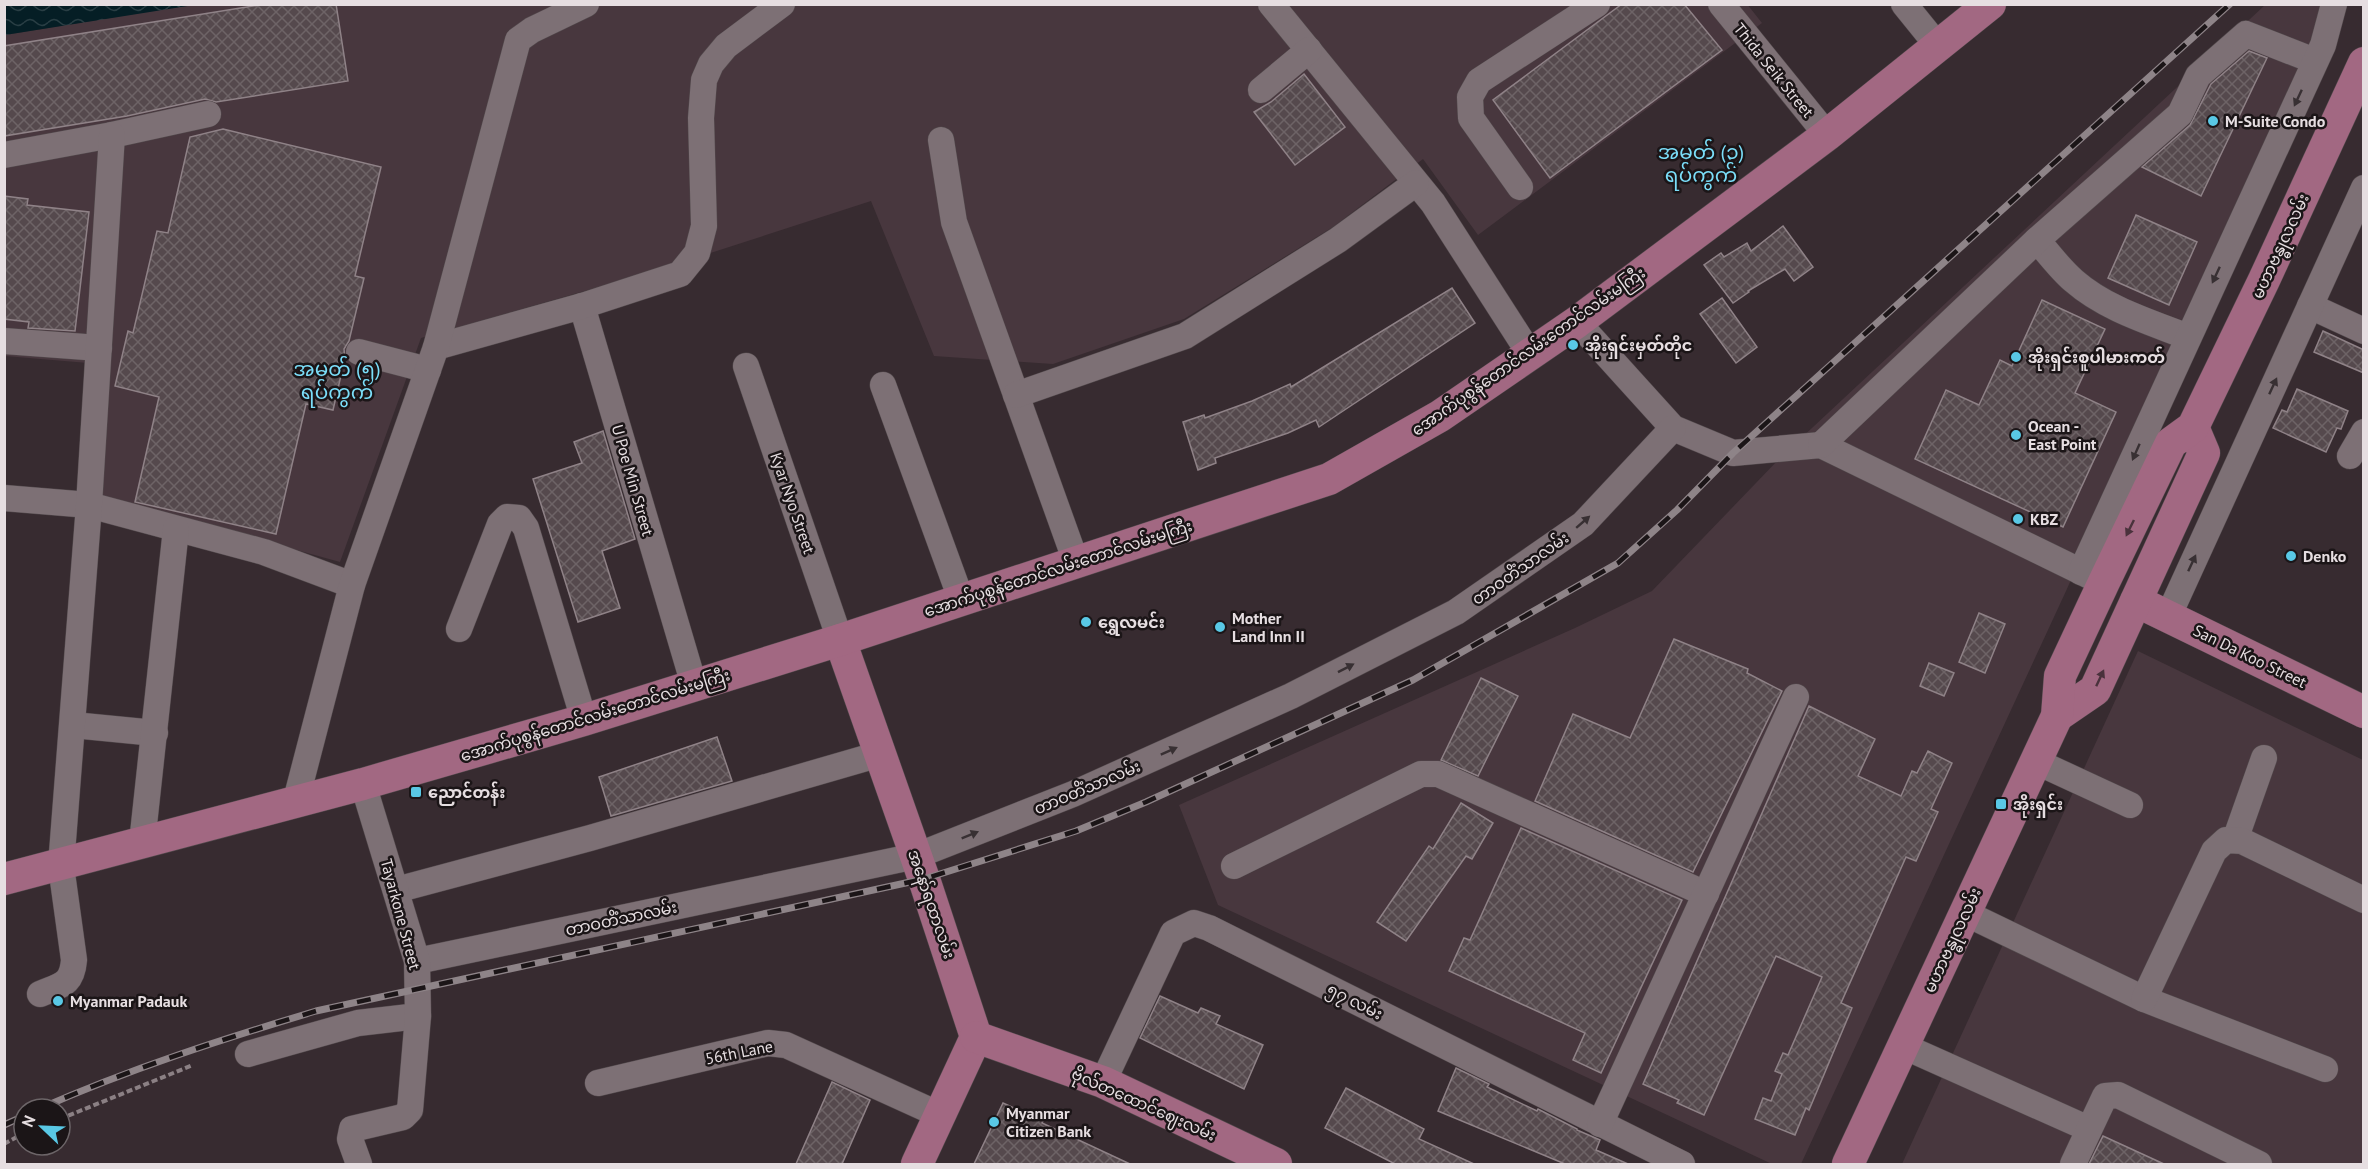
<svg xmlns="http://www.w3.org/2000/svg" width="2368" height="1169" font-family="'PT Sans','Noto Sans Myanmar',sans-serif">
<defs>
<pattern id="water-waves" width="16" height="10" patternUnits="userSpaceOnUse" patternTransform="scale(1.5)"><rect width="16" height="10" fill="#051e25"/><path d="M0 5q4-4 8 0t8 0" fill="none" stroke="#293e44"/></pattern>
<pattern id="building-cross-hatch" width="8" height="8" patternUnits="userSpaceOnUse" patternTransform="scale(1.5)"><rect width="8" height="8" fill="#55494d"/><path d="M0 0l8 8M0 8l8-8" fill="none" stroke="#6d6366"/></pattern>
</defs>
<rect width="100%" height="100%" fill="#372b30"/>
<!-- built -->
<g fill="#48373e">
<path d="M194 4H1747L1762 23 1478 235 1423 159 1333 227 1184 319 1053 364 934 356 871 201 658 270 421 338 340 562 79 490 88 363 5 356V35Z"/>
<path d="M2265 5H2322L2312 42 2066 591 1801 1164H1772L1218 905 1179 805 1575 628 1652 591 1782 456Z"/>
<path d="M2138 651 2363 760V1164H1902Z"/>
</g>
<!-- water -->
<path fill="url(#water-waves)" d="M5 4H194V5L5 35Z"/>
<!-- building -->
<g fill="url(#building-cross-hatch)" stroke="#8f8287" stroke-width="1.5">
<path d="M266 4H336L348 81 216 102 205 99 127 116 4 136V46Z"/>
<path d="M1622 4H1684L1722 50 1550 178 1493 100Z"/>
<path d="M2249 51 2267 58 2201 196 2142 167 2190 125 2211 84Z"/>
<path d="M1304 74 1345 127 1295 165 1254 112 1271 102Z"/>
<path d="M223 129 381 167 355 276 364 278 349 341 344 349 345 358 333 410 306 404 276 534 135 502 159 397 115 386 128 331 133 333 157 231 168 233 190 137Z"/>
<path d="M4 196 28 199 27 205 89 212 75 331 28 328 29 322 4 319Z"/>
<path d="M2136 215 2197 242 2169 305 2108 278Z"/>
<path d="M1783 226 1813 267 1794 281 1785 269 1748 291 1749 292 1733 303 1704 265 1721 253 1724 257 1747 243 1751 251Z"/>
<path d="M1452 288 1475 323 1319 427 1316 420 1288 433 1215 458 1216 463 1198 470 1183 422 1204 415 1205 418 1252 401 1290 384 1291 387Z"/>
<path d="M1722 298 1757 347 1736 363 1700 314Z"/>
<path d="M2042 300 2105 329 2075 393 2116 412 2063 527 1915 459 1946 390 1979 405 2000 360 2012 366Z"/>
<path d="M2323 331 2364 350V373L2314 352Z"/>
<path d="M2297 389 2348 411 2341 429 2337 428 2326 452 2273 428 2282 410 2287 412Z"/>
<path d="M603 431 635 539 602 551 620 608 578 622 533 479 582 463 574 442Z"/>
<path d="M1979 613 2005 624 1985 673 1959 662Z"/>
<path d="M1674 639 1748 669 1747 673 1782 691 1693 872 1535 801 1573 714 1630 738Z"/>
<path d="M1929 663 1954 673 1944 696 1920 686Z"/>
<path d="M1481 678 1518 696 1478 776 1441 760Z"/>
<path d="M1809 706 1875 739 1858 776 1901 796 1912 771 1917 773 1928 751 1952 763 1931 809 1938 812 1916 861 1906 857 1841 1003 1852 1008 1809 1110 1806 1108 1795 1135 1755 1119 1763 1098 1771 1101 1782 1074 1775 1071 1783 1053 1788 1055 1822 977 1776 956 1704 1115 1677 1103 1679 1100 1643 1084Z"/>
<path d="M717 737 732 781 611 816 599 777Z"/>
<path d="M1461 803 1493 823 1472 859 1466 856 1406 941 1377 922 1429 846 1433 849Z"/>
<path d="M1521 828 1682 900 1601 1073 1573 1060 1585 1033 1449 971 1464 938 1470 940Z"/>
<path d="M1160 996 1198 1013 1201 1008 1220 1016 1216 1024 1263 1045 1244 1089 1140 1038Z"/>
<path d="M1456 1068 1489 1084 1487 1087 1537 1111 1538 1109 1577 1129V1130L1600 1140 1596 1150 1628 1164H1565L1438 1111Z"/>
<path d="M832 1082 870 1100 842 1164H796Z"/>
<path d="M1346 1088 1424 1129 1419 1139 1474 1164H1395L1325 1128Z"/>
<path d="M1003 1103 1043 1121 1042 1123 1130 1164H974Z"/>
<path d="M2103 1136 2164 1164H2089Z"/>
</g>
<g fill="none" stroke-linecap="round" stroke-linejoin="round">
<defs>
<g id="minor">
<path d="M1271 4 1433 203 1530 354"/>
<path d="M1721 4 1827 135"/>
<path d="M1904 4 1938 46"/>
<path d="M1261 90 1309 50"/>
<path d="M941 140 954 222 1076 562"/>
<path d="M4 155 112 135 208 114"/>
<path d="M1520 187 1471 118 1470 97 1479 81 1597 4"/>
<path d="M2037 240C2049 254 2060 269 2074 281 2106 309 2150 322 2188 337"/>
<path d="M582 306 694 685"/>
<path d="M2310 306 2364 331"/>
<path d="M1577 322 1673 428 1733 453 1821 445 2096 579"/>
<path d="M4 341 99 348"/>
<path d="M436 347 582 306 680 274 697 253 704 226 701 118 704 80 711 64 726 46 782 4"/>
<path d="M359 352 428 370"/>
<path d="M746 366 840 640"/>
<path d="M883 385 961 599"/>
<path d="M1016 395 1185 336 1338 240 1416 183"/>
<path d="M1821 445 2037 240 2180 114 2198 76 2246 34 2315 61"/>
<path d="M2350 456 2364 432"/>
<path d="M4 498 89 505 264 552 352 585"/>
<path d="M2081 572 2323 45 2334 4"/>
<path d="M2168 617 2364 188"/>
<path d="M459 629 500 524 507 517 519 518 526 528 584 720"/>
<path d="M73 725 155 733"/>
<path d="M2037 762 2130 805"/>
<path d="M296 800 352 585 436 347 518 40 532 30 586 4"/>
<path d="M2235 840 2264 758"/>
<path d="M142 843 176 529"/>
<path d="M1234 866 1421 774H1438L1706 894"/>
<path d="M396 890 590 838 880 754"/>
<path d="M1965 913 2144 999 2325 1069"/>
<path d="M417 961 916 856 1073 794 1291 696 1456 612 1583 524 1673 428"/>
<path d="M40 994C61 985 72 985 74 960L61 866 89 505 112 135"/>
<path d="M2144 999 2214 851 2226 840 2242 841 2364 900"/>
<path d="M1903 1046 2089 1129"/>
<path d="M248 1054 358 1023 418 1016"/>
<path d="M1103 1082 1173 933 1194 923 1209 928 1682 1164"/>
<path d="M598 1083 768 1043 786 1045 940 1115"/>
<path d="M1600 1124 1796 697"/>
<path d="M359 1164 350 1139 352 1129 403 1117 410 1110 418 1016 417 961 363 784"/>
<path d="M2073 1164 2105 1096 2118 1095 2259 1164"/>
</g>
<g id="major">
<path d="M2136 601 2364 712"/>
<path d="M840 640 924 879 976 1037 917 1164"/>
<path d="M2057 716 2095 690 2204 453 2193 427"/>
<path d="M4 879 363 784 584 720 840 640 1329 479 1440 416 1577 322 1827 135 1990 4"/>
<path d="M976 1037 1103 1082 1276 1164"/>
<path d="M1848 1164 2057 716 2060 676 2104 582 2171 443 2193 427 2264 280 2364 63"/>
</g>
</defs>
<!-- minor casing -->
<use href="#minor" stroke="#52494c" stroke-width="27"/>
<!-- major casing -->
<use href="#major" stroke="#52494c" stroke-width="33"/>
<!-- path -->
<g stroke="#8b8084" stroke-width="4" stroke-dasharray="6 3" stroke-linecap="butt">
<path d="M60 1119 193 1065"/>
<path d="M4 1144 24 1133"/>
</g>
<!-- minor -->
<use href="#minor" stroke="#7d7075" stroke-width="26"/>
<!-- major -->
<use href="#major" stroke="#a26882" stroke-width="32"/>
<defs>
<g id="rail">
<path d="M39 1109C129 1069 223 1039 316 1011L924 879 1076 831 1146 802 1413 680 1618 563 1677 510 1733 453 2230 4"/>
<path d="M4 1125 24 1116"/>
</g>
</defs>
<!-- rail casing -->
<use href="#rail" stroke="#8e8488" stroke-width="7"/>
<!-- rail -->
<use href="#rail" stroke="#1b1517" stroke-width="4.5" stroke-dasharray="14" stroke-linecap="butt"/>
</g>
<!-- one-way arrows -->
<defs><path id="oneway-solid" d="M-6-.8H1V-3.2L6.5 0L1 3.2V.8H-6Z" transform="scale(1.5)"/></defs>
<g fill="#383033">
<use href="#oneway-solid" transform="translate(2298 98) rotate(115)"/>
<use href="#oneway-solid" transform="translate(2216 275) rotate(115)"/>
<use href="#oneway-solid" transform="translate(2273 386) rotate(-65)"/>
<use href="#oneway-solid" transform="translate(2136 452) rotate(114)"/>
<use href="#oneway-solid" transform="translate(1583 522) rotate(-41)"/>
<use href="#oneway-solid" transform="translate(2192 563) rotate(-65)"/>
<use href="#oneway-solid" transform="translate(1346 668) rotate(-27)"/>
<use href="#oneway-solid" transform="translate(1169 751) rotate(-24)"/>
<use href="#oneway-solid" transform="translate(970 835) rotate(-22)"/>
</g>
<g fill="#4a323c">
<use href="#oneway-solid" transform="translate(2130 528) rotate(116)"/>
<use href="#oneway-solid" transform="translate(2100 678) rotate(-65)"/>
</g>
<!-- markers -->
<g fill="#59c8e5" stroke="#1b1517" stroke-width="2">
<circle cx="2213" cy="121" r="6"/>
<circle cx="1573" cy="345" r="6"/>
<circle cx="2016" cy="357" r="6"/>
<circle cx="2016" cy="435" r="6"/>
<circle cx="2018" cy="519" r="6"/>
<circle cx="2291" cy="556" r="6"/>
<circle cx="1086" cy="622" r="6"/>
<circle cx="1220" cy="627" r="6"/>
<rect x="410" y="786" width="12" height="12" rx="3"/>
<rect x="1995" y="798" width="12" height="12" rx="3"/>
<circle cx="58" cy="1001" r="6"/>
<circle cx="994" cy="1122" r="6"/>
</g>
<g text-anchor="middle" stroke-width="5" stroke-linejoin="round" paint-order="stroke">
<!-- street labels -->
<g font-size="16" fill="#e6dee1" stroke="#1b1517">
<text transform="translate(1774 70) rotate(51)" y="6">Thida Seik Street</text>
<text transform="translate(2280 246) rotate(-65)" y="6">မဟာဗန္ဓုလလမ်း</text>
<text transform="translate(1528 351) rotate(-35)" y="6">အောက်ပုစွန်တောင်လမ်းတောင်လမ်းမကြီး</text>
<text transform="translate(633 480) rotate(74)" y="6">U Poe Min Street</text>
<text transform="translate(793 503) rotate(71)" y="6">Kyar Nyo Street</text>
<text transform="translate(1058 568) rotate(-18)" y="6">အောက်ပုစွန်တောင်လမ်းတောင်လမ်းမကြီး</text>
<text transform="translate(1520 568) rotate(-35)" y="6">တာဝတိံသာလမ်း</text>
<text transform="translate(2250 656) rotate(26)" y="6">San Da Koo Street</text>
<text transform="translate(595 715) rotate(-17)" y="6">အောက်ပုစွန်တောင်လမ်းတောင်လမ်းမကြီး</text>
<text transform="translate(1087 787) rotate(-23)" y="6">တာဝတိံသာလမ်း</text>
<text transform="translate(932 904) rotate(71)" y="6">အနော်ရထာလမ်း</text>
<text transform="translate(401 914) rotate(75)" y="6">Tayarkone Street</text>
<text transform="translate(621 918) rotate(-12)" y="6">တာဝတိံသာလမ်း</text>
<text transform="translate(1952 940) rotate(-65)" y="6">မဟာဗန္ဓုလလမ်း</text>
<text transform="translate(1355 1001) rotate(27)" y="6">၅၇ လမ်း</text>
<text transform="translate(739 1052) rotate(-11)" y="6">56th Lane</text>
<text transform="translate(1144 1104) rotate(24)" y="6">ဗိုလ်တထောင်ဈေးလမ်း</text>
</g>
<!-- poi labels -->
<g font-size="16" font-weight="bold" fill="#e6dee1" stroke="#1b1517" text-anchor="start">
<text x="2225" y="127">M-Suite Condo</text>
<text x="1585" y="351">အိုးရှင်းမှတ်တိုင</text>
<text x="2028" y="363">အိုးရှင်းစူပါမားကတ်</text>
<text x="2028" y="432">Ocean -<tspan x="2028" dy="18">East Point</tspan></text>
<text x="2030" y="525">KBZ</text>
<text x="2303" y="562">Denko</text>
<text x="1232" y="624">Mother<tspan x="1232" dy="18">Land Inn II</tspan></text>
<text x="1098" y="628">ရွှေလမင်း</text>
<text x="428" y="798">ညောင်တန်း</text>
<text x="2013" y="810">အိုးရှင်း</text>
<text x="70" y="1007">Myanmar Padauk</text>
<text x="1006" y="1119">Myanmar<tspan x="1006" dy="18">Citizen Bank</tspan></text>
</g>
<!-- quarter labels -->
<g font-size="20" fill="#7bdef9" stroke="#1b1517">
<text x="1701" y="159">အမှတ် (၃)<tspan x="1701" dy="23">ရပ်ကွက်</tspan></text>
<text x="337" y="376">အမှတ် (၅)<tspan x="337" dy="23">ရပ်ကွက်</tspan></text>
</g>
</g>
<!-- border -->
<rect width="2368" height="1169" fill="none" stroke="#e6dee1" stroke-width="12"/>
<!-- north arrow -->
<g transform="translate(42 1127) rotate(293)"><circle r="28" fill="#1b1517" stroke="#6c6568" stroke-width="1.5"/>
<path d="M0-4.5L10 22L0 15L-10 22Z" fill="#59c8e5"/>
<text y="-9" font-size="16" font-weight="bold" text-anchor="middle" fill="#e6dee1">N</text>
</g>
</svg>
